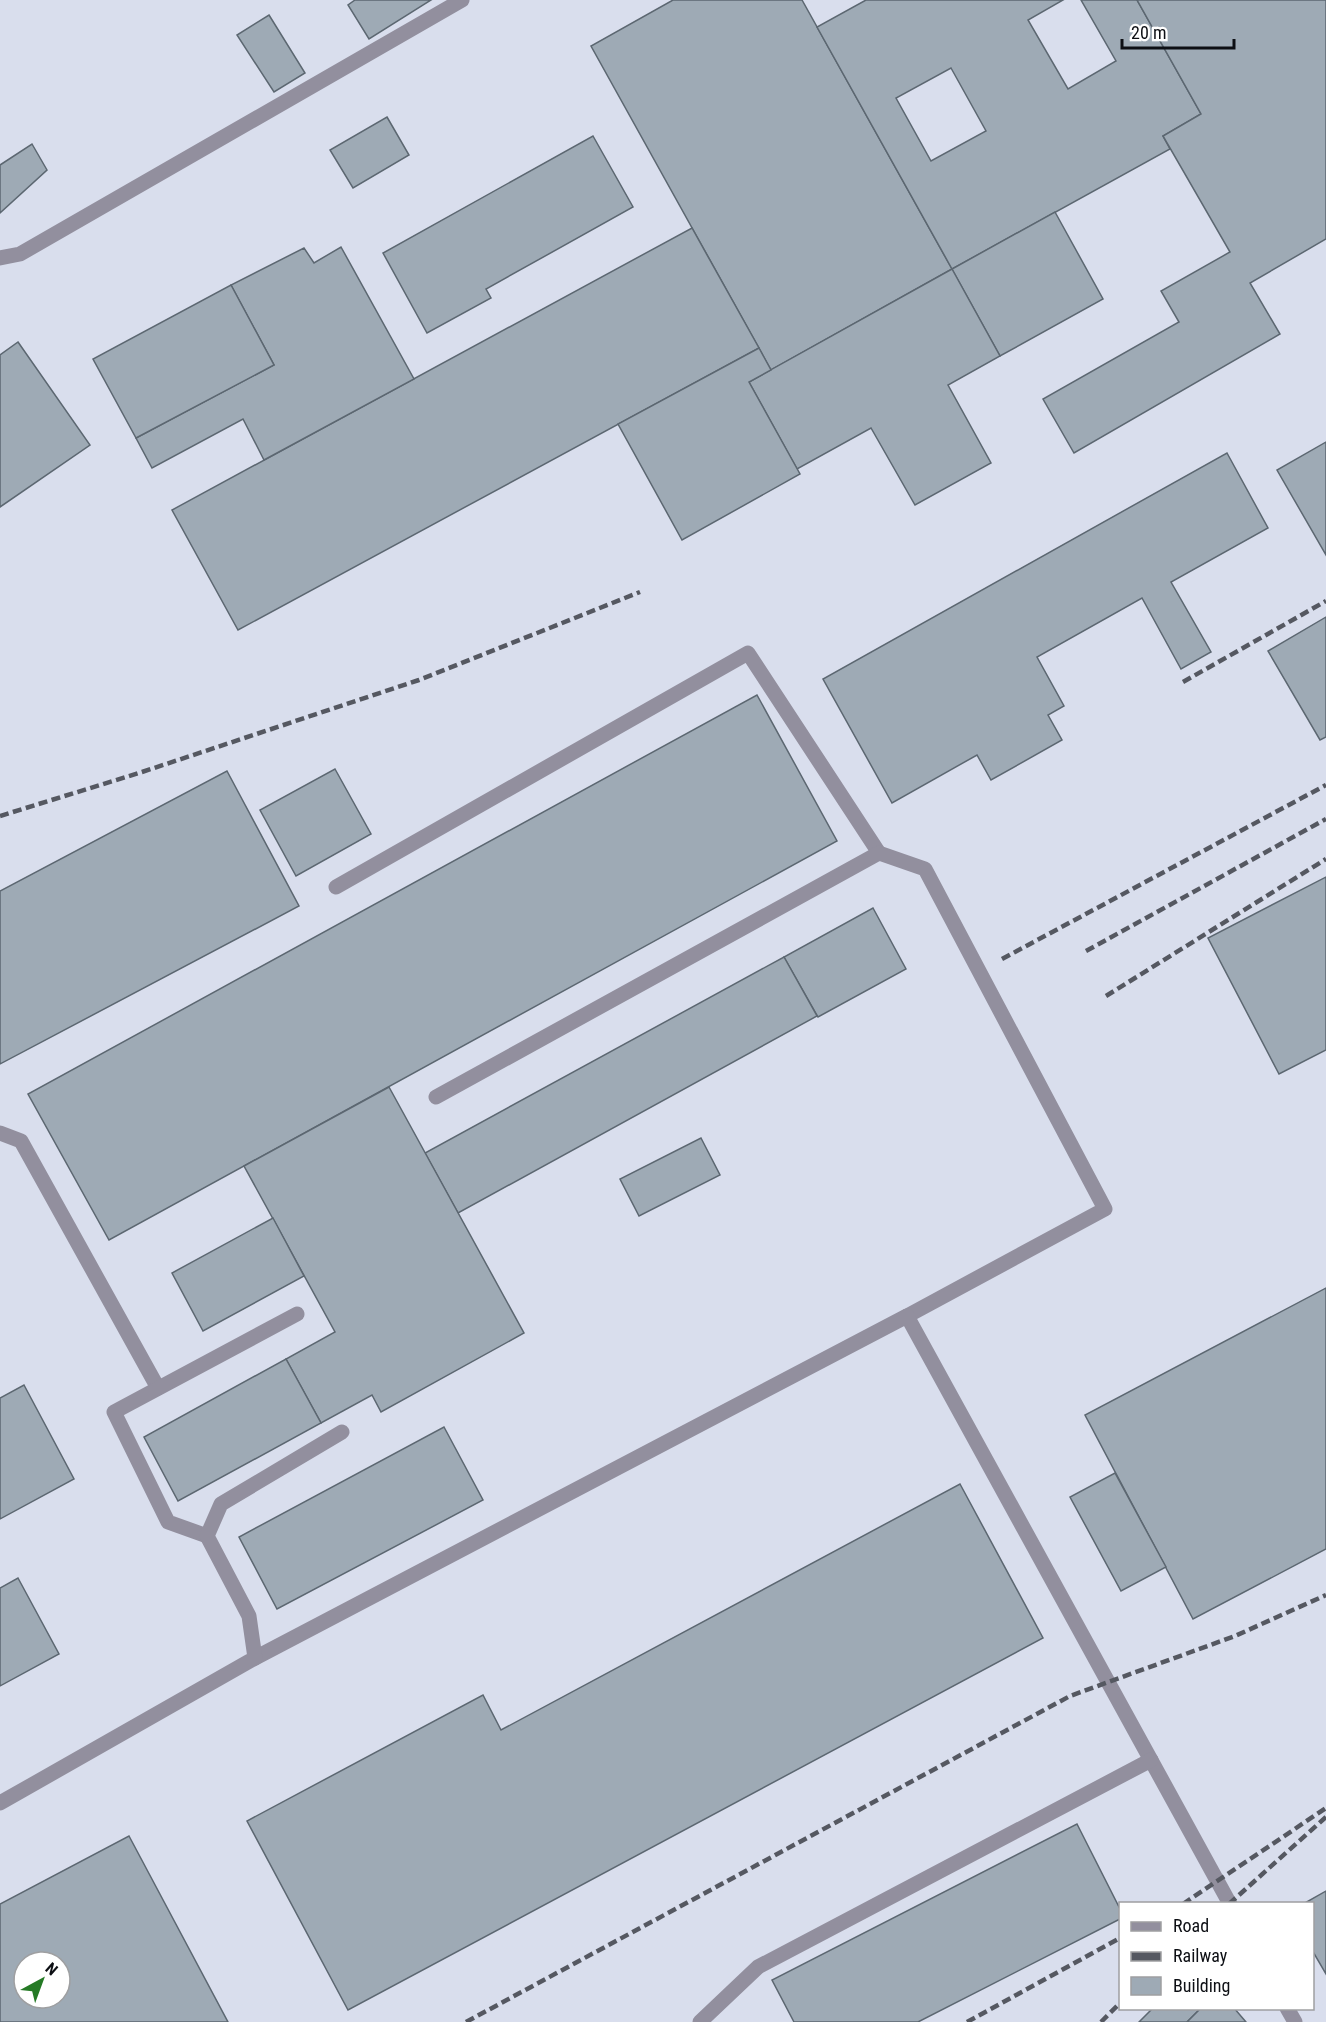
<svg xmlns="http://www.w3.org/2000/svg" width="1326" height="2022" font-family="'Roboto Condensed',sans-serif">
<rect width="100%" height="100%" fill="#d9deed"/>
<!-- building -->
<g fill="#9eaab5" stroke="#5c6771" stroke-width="1.5" fill-rule="evenodd">
<path d="M355 0H431L369 39 348 5Z"/>
<path d="M673 0H802L952 269 771 370 591 46Z"/>
<path d="M866 0H1063L1028 20 1068 89 1116 61 1081 0H1137L1201 114 1163 136 1170 149 952 269 817 27ZM951 68 986 131 931 161 896 98Z"/>
<path d="M1137 0H1326V239L1250 283 1280 334 1074 453 1043 399 1179 322 1161 291 1230 252 1163 136 1201 114Z"/>
<path d="M269 15 305 73 274 92 237 35Z"/>
<path d="M387 117 409 155 353 188 330 150Z"/>
<path d="M593 136 633 207 486 289 491 298 427 333 383 253Z"/>
<path d="M32 144 47 170 0 213V165Z"/>
<path d="M1055 212 1103 299 1000 356 952 269Z"/>
<path d="M692 228 759 348 238 630 172 510Z"/>
<path d="M341 247 414 379 264 460 243 419 152 468 136 438 274 365 231 285 304 248 314 263Z"/>
<path d="M952 269 1000 356 948 385 991 463 915 505 871 428 797 469 749 382Z"/>
<path d="M231 285 274 365 136 438 93 359Z"/>
<path d="M18 342 90 445 0 507V355Z"/>
<path d="M759 348 771 370 749 382 800 474 682 540 618 424Z"/>
<path d="M1326 442V555L1277 470Z"/>
<path d="M1227 453 1268 528 1171 582 1211 652 1181 669 1142 598 1037 657 1064 706 1048 715 1062 740 991 780 977 755 892 803 823 679Z"/>
<path d="M1326 617V737L1320 740 1268 651Z"/>
<path d="M757 695 837 841 109 1240 28 1094Z"/>
<path d="M335 769 371 834 296 876 260 810Z"/>
<path d="M227 771 299 906 0 1064V891Z"/>
<path d="M1326 877V1050L1279 1074 1208 938Z"/>
<path d="M873 908 906 969 818 1017 784 957Z"/>
<path d="M784 957 817 1016 458 1213 425 1153Z"/>
<path d="M389 1087 524 1333 381 1412 372 1395 321 1423 286 1359 335 1332 244 1166Z"/>
<path d="M701 1138 720 1175 639 1216 620 1179Z"/>
<path d="M273 1218 304 1276 203 1331 172 1273Z"/>
<path d="M1326 1288V1549L1193 1619 1085 1415Z"/>
<path d="M286 1359 321 1423 178 1501 144 1437Z"/>
<path d="M24 1385 74 1479 0 1519V1398Z"/>
<path d="M444 1427 483 1500 277 1609 239 1537Z"/>
<path d="M1115 1473 1166 1567 1121 1591 1070 1497Z"/>
<path d="M960 1484 1043 1638 348 2010 247 1821 483 1695 501 1730Z"/>
<path d="M18 1578 59 1654 0 1686V1588Z"/>
<path d="M1077 1824 1120 1909V1919L918 2022H794L772 1980Z"/>
<path d="M129 1836 228 2022H0V1904ZM24 1962H60V1998H24Z"/>
<path d="M1326 1891V1974L1312 1950V1904H1303Z"/>
<path d="M1153 2008H1201L1187 2022H1139Z"/>
<path d="M1201 2008H1234L1246 2022H1187Z"/>
</g>
<g fill="none" stroke-linecap="round" stroke-linejoin="round">
<!-- minor -->
<g stroke="#928f9e" stroke-width="15">
<path d="M0 258 20 254 462 0"/>
<path d="M336 887 748 653 879 853"/>
<path d="M436 1097 879 853 925 869 1105 1209 907 1316"/>
<path d="M0 1133 21 1141 158 1388"/>
<path d="M207 1536 168 1522 114 1412 297 1314"/>
<path d="M255 1658 907 1316 1230 1904"/>
<path d="M0 1803 255 1658 249 1616 207 1536 221 1504 342 1432"/>
<path d="M1287 2008 1295 2022"/>
<path d="M700 2022 758 1967 1151 1760"/>
</g>
<!-- rail -->
<g stroke="#555861" stroke-width="4.5" stroke-dasharray="9 4.5" stroke-linecap="butt">
<path d="M1183 682 1326 601"/>
<path d="M0 816 142 772 419 680 640 592"/>
<path d="M1086 951 1326 819"/>
<path d="M1002 959 1326 785"/>
<path d="M1106 996 1326 859"/>
<path d="M1183 1904 1326 1808"/>
<path d="M1229 1904 1326 1817"/>
<path d="M466 2022 1070 1696 1235 1636 1326 1595"/>
<path d="M967 2022 1120 1938"/>
<path d="M1101 2022 1120 2003"/>
</g>
</g>
<!-- legend -->
<rect x="1119" y="1902" width="195" height="108" fill="#ffffff" stroke="#9e9fa1" stroke-width="1.5"/>
<rect x="1131" y="1922" width="30" height="9" fill="#928f9e" stroke="#9e9fa1" stroke-width="1.5"/>
<text x="1173" y="1932" font-size="18" fill="#0d0f14">Road</text>
<rect x="1131" y="1952" width="30" height="9" fill="#555861" stroke="#9e9fa1" stroke-width="1.5"/>
<text x="1173" y="1962" font-size="18" fill="#0d0f14">Railway</text>
<rect x="1131" y="1977" width="30" height="18" fill="#9eaab5" stroke="#9e9fa1" stroke-width="1.5"/>
<text x="1173" y="1992" font-size="18" fill="#0d0f14">Building</text>
<!-- north arrow -->
<g transform="translate(42 1980) rotate(41)"><circle r="28" fill="#ffffff" stroke="#9e9fa1" stroke-width="1.5"/>
<path d="M0-4.5L10 22L0 15L-10 22Z" fill="#257a25"/>
<text y="-9" font-size="16" font-weight="bold" text-anchor="middle" fill="#0d0f14">N</text>
</g>
<!-- scale -->
<path d="M1122 39v9h112v-9" fill="none" stroke="#0d0f14" stroke-width="3"/>
<text x="1131" y="39" font-size="18" fill="#0d0f14" stroke="#ffffff" stroke-width="4.5" paint-order="stroke">20 m</text>
</svg>
